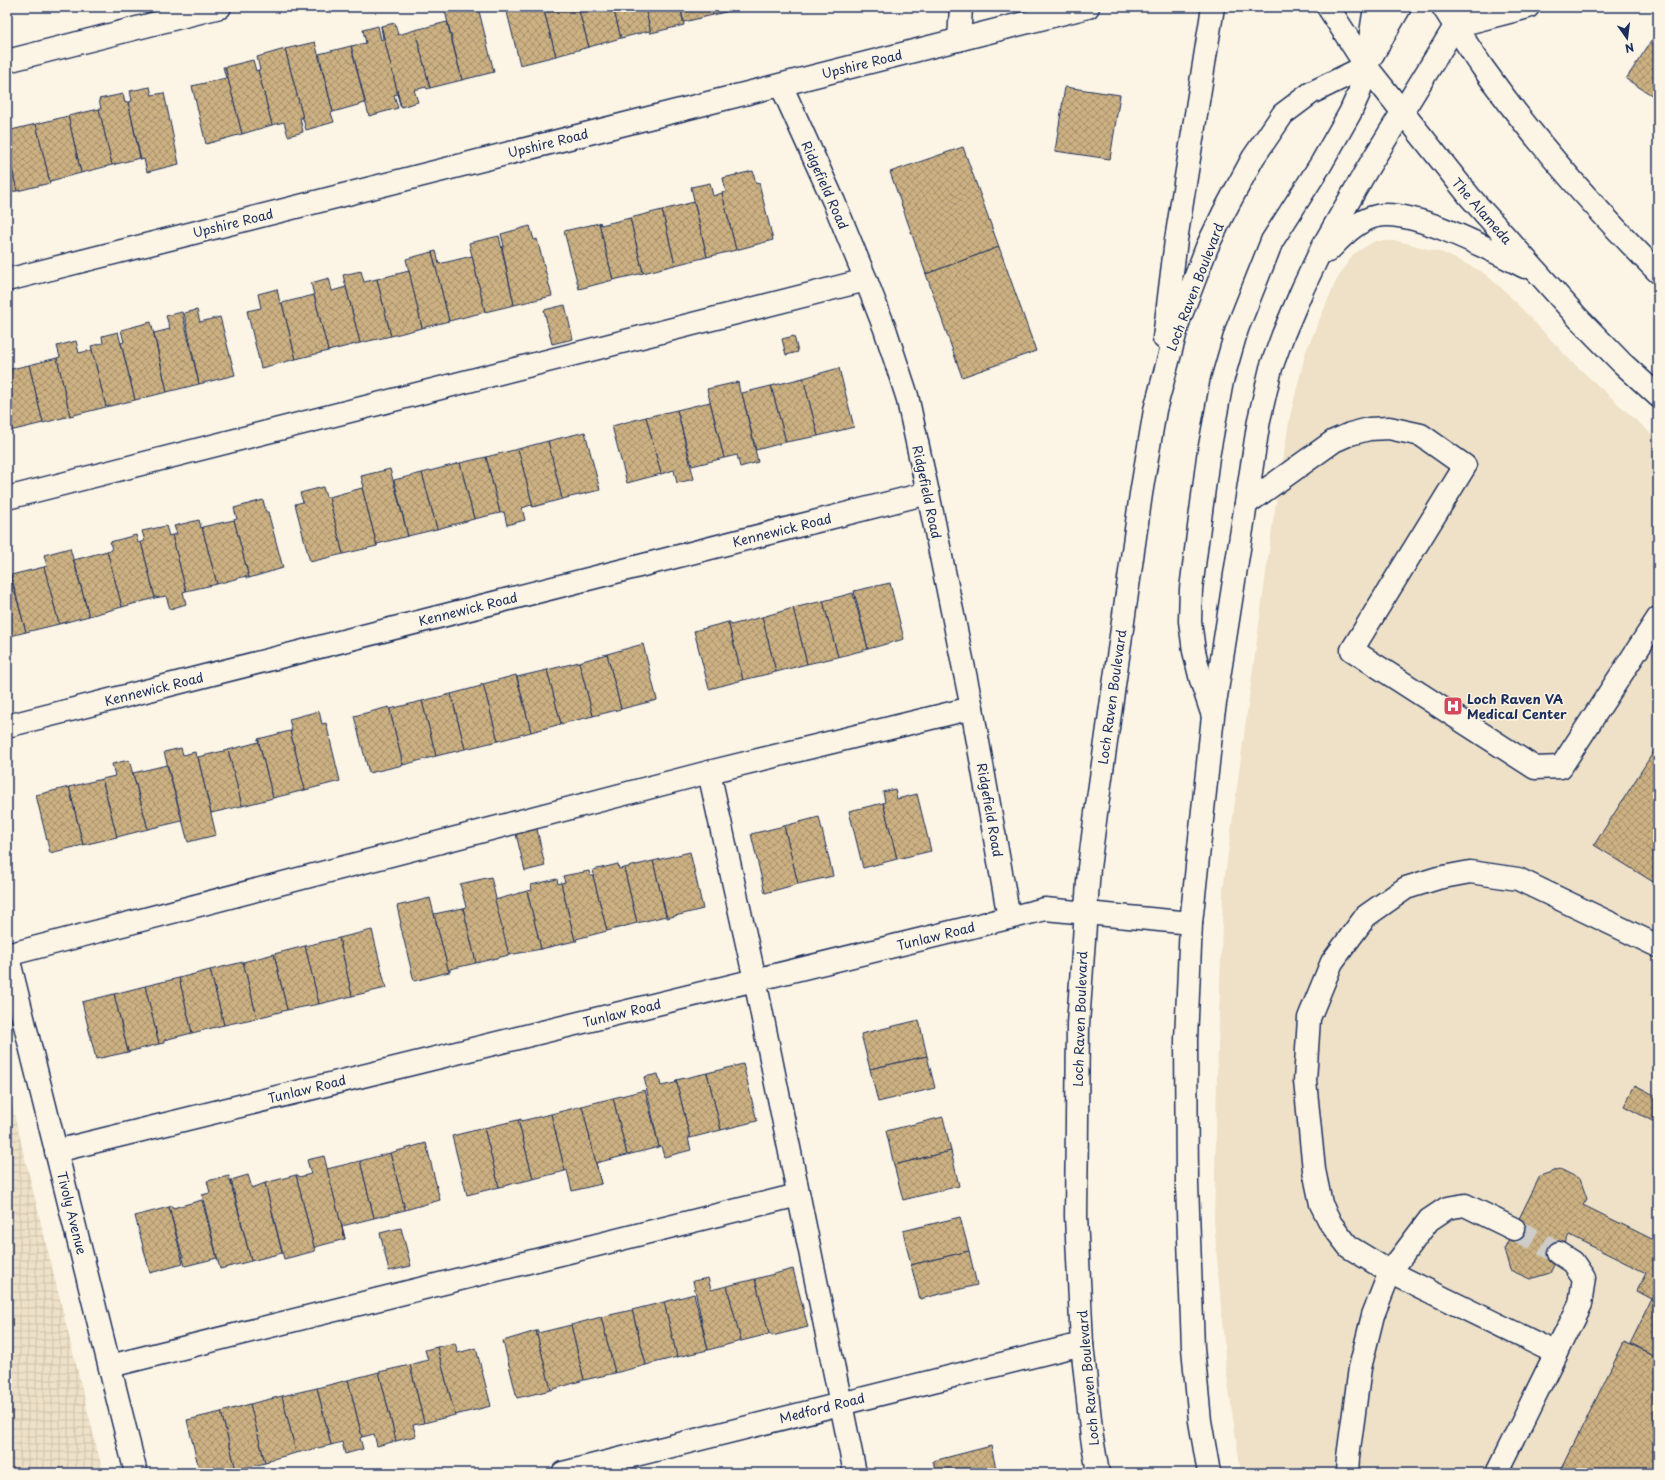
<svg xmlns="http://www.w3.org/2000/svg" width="1665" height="1480" font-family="'Playpen Sans',sans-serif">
<defs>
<pattern id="industrial-grid" width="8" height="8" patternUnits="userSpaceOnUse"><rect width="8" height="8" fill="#eee1c7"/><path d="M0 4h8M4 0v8" fill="none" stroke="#ccc1ad"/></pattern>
<pattern id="building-cross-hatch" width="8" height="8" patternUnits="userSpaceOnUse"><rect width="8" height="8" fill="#ccb182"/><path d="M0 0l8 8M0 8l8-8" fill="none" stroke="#a5906e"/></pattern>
</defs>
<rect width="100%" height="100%" fill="#fcf5e5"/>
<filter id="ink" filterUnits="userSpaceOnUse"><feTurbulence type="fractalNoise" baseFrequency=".025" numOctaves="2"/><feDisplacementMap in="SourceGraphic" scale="8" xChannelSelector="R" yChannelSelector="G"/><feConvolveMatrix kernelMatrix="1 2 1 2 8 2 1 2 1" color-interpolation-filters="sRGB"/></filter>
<g filter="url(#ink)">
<!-- built -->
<path fill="#eee1c7" d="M1375 241H1398L1443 253 1481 271 1505 291 1571 361 1658 440V1473H1241L1226 1370 1214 1221 1217 1078 1223 890 1273 521 1290 416 1306 351 1336 281 1353 254Z"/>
<!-- industrial -->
<path fill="url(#industrial-grid)" d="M7 1086 19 1134 103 1473H7Z"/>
<!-- building -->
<g fill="url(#building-cross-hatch)" stroke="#1b2f5e">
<path d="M444 7H478L494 72 462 80Z"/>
<path d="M512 7H543L556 56 520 65 506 8Z"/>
<path d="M543 7H578L589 47 556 56Z"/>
<path d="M578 7H613L621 38 589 47Z"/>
<path d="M613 7H645L651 33H650L649 31 621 38Z"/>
<path d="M645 7H680L684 25 651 33Z"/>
<path d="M680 7H711L713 15 684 22Z"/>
<path d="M711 7H746L713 15Z"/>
<path d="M447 22 462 80 430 88 415 30Z"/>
<path d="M395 23 398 35 415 30 430 88 427 89 426 87 414 90 418 102 401 107 381 26Z"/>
<path d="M378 26 381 40 383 39 381 26 401 107 397 94 394 95 398 108 369 116 351 46 366 43 363 30Z"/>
<path d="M1658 31V99L1626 79Z"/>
<path d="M315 42 333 112 331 113 334 122 306 130 285 49Z"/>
<path d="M351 46 365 103 333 112 319 54Z"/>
<path d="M285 49 303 118H300L303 132 288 136 284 122 272 125 258 70H260L257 57Z"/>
<path d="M253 60 256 71 258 70 272 125 242 134 225 67Z"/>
<path d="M223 67H225L242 134 206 144 192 86 226 78Z"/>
<path d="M150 87 152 95 164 93 179 164 147 172 144 159 141 160 128 102 132 101 130 91Z"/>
<path d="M1065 87 1120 95 1110 159 1055 151Z"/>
<path d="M123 94 125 103 128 102 140 158 112 165 99 109H101L99 99Z"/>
<path d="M99 109 112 165 81 173 68 116Z"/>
<path d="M68 116 81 173 50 181V183L36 124Z"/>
<path d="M36 124 50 183 17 191 7 148V131Z"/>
<path d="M963 147 999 247 926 274 890 172Z"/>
<path d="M7 148 17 191 7 192Z"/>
<path d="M753 171 756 184 759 183 773 240 736 250 722 193 726 192 723 178Z"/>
<path d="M710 183 713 196 722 193 736 250 707 257 691 187Z"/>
<path d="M694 202 707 257 675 265 662 210Z"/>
<path d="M662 210 675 265 643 273 630 218Z"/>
<path d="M630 218 643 273 613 280 599 223 600 222 601 225Z"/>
<path d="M599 223 613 280 579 289 564 231Z"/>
<path d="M530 226 534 240 537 239 552 296 514 305 502 247 504 246 501 234Z"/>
<path d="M499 236 514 305 485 312 469 243Z"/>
<path d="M999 247 1036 351 962 377 926 274Z"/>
<path d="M436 251 439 264 472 256 485 312 449 321 432 252Z"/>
<path d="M432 252 449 321 422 328 406 259Z"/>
<path d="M361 271 364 282 377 279 391 336 360 343 343 275Z"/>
<path d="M409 271 422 328 391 336 377 279Z"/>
<path d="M329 278 332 291 346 287 360 343 328 351 311 283Z"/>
<path d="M277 289 280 303H282L296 359 261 368 247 311 261 308 258 294Z"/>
<path d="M314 295 328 351 296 359 282 303Z"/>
<path d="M565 305 573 339 552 344 544 310Z"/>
<path d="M197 310 200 322 220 317 235 375 199 384 184 313Z"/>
<path d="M182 312 199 384 167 392 154 333 170 329 166 316Z"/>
<path d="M151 322 167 392 135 400 121 343 124 342 121 330Z"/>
<path d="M118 332 135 400 106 407 91 346 103 343 102 336Z"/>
<path d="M794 336 798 352 786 355 782 339Z"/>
<path d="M76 341 79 353 92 350 106 407 70 416 57 358 60 357 57 346Z"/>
<path d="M57 358 70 416 43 423 29 365Z"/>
<path d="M29 365 43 423 10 431 7 420V370Z"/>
<path d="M839 368 854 427 818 436 803 378Z"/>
<path d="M803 378 818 436 786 442 771 386Z"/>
<path d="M738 382 740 393H742L758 462 740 467 737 455 724 458 707 389Z"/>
<path d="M771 386 786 442 756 450 742 393Z"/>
<path d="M710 402 724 458 692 466 677 410Z"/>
<path d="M677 410 694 479 677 483 674 470 661 474 646 417Z"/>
<path d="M646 417 661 474 627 483 612 426Z"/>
<path d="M585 432 600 490 562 499 548 441Z"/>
<path d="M548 441 562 499 533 507 518 449Z"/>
<path d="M518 449 533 507 531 505 522 508 525 520 507 525 504 512 500 513 486 457Z"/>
<path d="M486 457 500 513 474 519 460 463Z"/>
<path d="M460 463 474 519 437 529 422 473Z"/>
<path d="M390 469 408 536 377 544V546L362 488 364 487 361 476Z"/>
<path d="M422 473 437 529 408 536 394 480Z"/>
<path d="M323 487 326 497H329L343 554 310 562 295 504 303 502 300 493Z"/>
<path d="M362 488 377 546 343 554 329 497Z"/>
<path d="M263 500 266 512H268L283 568 249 578 234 520 237 519 234 508Z"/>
<path d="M199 520 201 528 202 527 217 584 186 591 172 535 177 534 174 526Z"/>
<path d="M234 520 249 578H246V576L217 584 202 527Z"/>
<path d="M166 526 169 536 172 535 186 591 183 592 186 604 170 609 166 596 155 598 141 542 145 541 142 531Z"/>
<path d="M136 535 138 543 141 542 155 598 122 607 107 551 112 550 110 542Z"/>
<path d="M70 548 89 616 59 624 44 567 47 566 44 555Z"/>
<path d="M107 551 122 607 89 616 74 560Z"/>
<path d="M7 564 26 632 7 637Z"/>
<path d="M44 567 59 624 26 632 11 575Z"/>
<path d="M890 583 904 639 868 649 854 591Z"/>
<path d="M853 593 868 649 838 657 823 601Z"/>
<path d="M823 601 838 657 807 664 793 608Z"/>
<path d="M793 608 807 664 776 672 762 617Z"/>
<path d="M762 617 776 672 743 680 728 622H730L731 625Z"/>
<path d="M728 622 743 680 709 689 694 631Z"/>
<path d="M643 644 657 700 621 709 607 654Z"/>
<path d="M607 654 621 709 593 716 579 662Z"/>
<path d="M579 662 593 716 561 724 547 670Z"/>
<path d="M547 670 561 724 531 732 517 677Z"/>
<path d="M516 675 531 732 498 741 483 684Z"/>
<path d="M481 684H483L498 741 465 749 451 694 481 686Z"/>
<path d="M451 694 465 749 436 756 422 701Z"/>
<path d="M422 701 436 756 403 765 389 707 390 709Z"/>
<path d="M389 707 403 765 369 773 354 716Z"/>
<path d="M319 711 322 724 326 723 340 781 305 790 290 731H292L289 719Z"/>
<path d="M290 731 305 790 273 798 258 739Z"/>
<path d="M258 739 273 798 242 806 228 750 259 742Z"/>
<path d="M1658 745V885L1594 845Z"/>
<path d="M181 748 183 755 195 752 196 757H198L216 835 188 842 164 752Z"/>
<path d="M228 750 242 806 211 813 198 757Z"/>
<path d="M129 760 148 829 117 837 102 779 115 776 112 764Z"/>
<path d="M167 765 182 821 148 829 133 773Z"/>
<path d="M102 779 117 837 83 845 69 787Z"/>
<path d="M69 787 83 845 50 853 36 795Z"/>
<path d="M895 789 897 799 917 794 931 851 897 859 883 803 885 802 883 792Z"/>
<path d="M883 803 897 859 863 868 849 811Z"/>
<path d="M819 817 833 876 798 884 784 826Z"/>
<path d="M784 826 798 884 765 893 751 834Z"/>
<path d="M537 829 545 866 525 871 516 834Z"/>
<path d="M690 852 703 909 667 918 653 861Z"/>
<path d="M653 861 666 916 637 923 624 868Z"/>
<path d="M618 864 619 869 624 868 637 923 607 931 593 876 594 875 593 870Z"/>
<path d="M589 871 590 876H593L607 931 576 939 577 941H575L561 883 565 882 563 876Z"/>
<path d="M491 877 509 955 476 963 463 908 466 907 460 884Z"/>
<path d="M557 879 558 884 561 883 575 941 541 949 527 891 532 890 531 885Z"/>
<path d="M527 891 541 949 509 955 495 900Z"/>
<path d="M430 898 449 972 414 981 400 924H401L397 906Z"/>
<path d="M463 908 476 963 450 969V972H449L434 914Z"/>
<path d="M372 930 386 988 352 996 339 938Z"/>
<path d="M339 938 352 996 319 1004 305 946Z"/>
<path d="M305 946 319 1004 287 1010 274 954Z"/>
<path d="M274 954 287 1010 257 1018 243 962Z"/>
<path d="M243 962 257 1018 224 1025 210 970Z"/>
<path d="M210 970 224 1025 192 1033 179 978Z"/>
<path d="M179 978 192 1033 164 1040V1043L159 1044 145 986Z"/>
<path d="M145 986 159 1044 128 1052 114 994Z"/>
<path d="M114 994 128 1052 96 1059 82 1002Z"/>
<path d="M919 1020 927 1056 870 1069 861 1034Z"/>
<path d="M927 1056 935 1088 878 1102 870 1069Z"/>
<path d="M743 1064 757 1121 721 1130 707 1073Z"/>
<path d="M707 1073 721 1130 690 1138 676 1080Z"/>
<path d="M658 1074 661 1086 675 1083 676 1080 690 1138H688L691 1150 664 1157 661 1146 659 1147 644 1077Z"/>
<path d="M1635 1085 1658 1097V1124L1624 1106Z"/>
<path d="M645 1090 659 1147 627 1155 613 1098Z"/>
<path d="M613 1098 627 1155 596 1163 601 1184 582 1106Z"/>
<path d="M582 1106 601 1184 572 1191 567 1170 565 1171 551 1114Z"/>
<path d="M551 1114 565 1171 533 1179 518 1120 521 1119V1121Z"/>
<path d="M943 1117 951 1151 894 1165 886 1131Z"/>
<path d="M518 1120 533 1179 499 1187 484 1128Z"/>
<path d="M484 1128 499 1187 467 1195 452 1136Z"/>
<path d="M426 1143 440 1200 405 1210 390 1153Z"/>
<path d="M951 1151 959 1186 903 1200 894 1165Z"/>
<path d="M390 1153 405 1210 374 1218 360 1161Z"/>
<path d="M324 1156 345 1239 315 1247V1251L296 1175H298L299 1177 311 1174 307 1160Z"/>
<path d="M360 1161 374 1218 342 1226 345 1239 327 1169Z"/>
<path d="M1560 1169 1580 1179 1587 1199 1583 1205 1658 1242V1358L1630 1344 1652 1299 1637 1291 1646 1273 1569 1235 1550 1273 1530 1279 1510 1270 1504 1249 1540 1176Z"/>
<path d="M248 1175 252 1188 265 1183 282 1253 251 1261 231 1180Z"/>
<path d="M296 1175 315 1251 284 1259 265 1183Z"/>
<path d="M229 1176 251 1261 220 1269 202 1195 210 1193 207 1181Z"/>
<path d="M202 1200 217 1258 185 1266 169 1207 172 1206 173 1208Z"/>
<path d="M169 1207 183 1264 150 1273 135 1216Z"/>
<path d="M960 1217 969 1251 911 1265 903 1231Z"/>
<path d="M401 1228 411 1266 389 1271 380 1233Z"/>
<path d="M969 1251 977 1285 920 1299 911 1265Z"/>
<path d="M793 1269 808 1327 772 1336 771 1334H769L755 1279Z"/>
<path d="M708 1278 711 1290 727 1286 741 1341 708 1350 693 1281Z"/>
<path d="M755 1279 769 1334 741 1341 727 1286Z"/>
<path d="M694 1294 708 1350 677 1357 664 1302Z"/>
<path d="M664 1302 677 1357 646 1365 632 1310Z"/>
<path d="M632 1310 646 1365 615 1373 601 1317Z"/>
<path d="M601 1317 615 1373 584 1380 571 1325Z"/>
<path d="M571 1325 584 1380 551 1390 536 1331H538V1333Z"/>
<path d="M536 1331 551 1390 517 1398 503 1341Z"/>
<path d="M1624 1342 1658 1358V1473H1560Z"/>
<path d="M455 1343 458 1353 476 1348 491 1406 455 1415 437 1347Z"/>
<path d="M437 1347 455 1415 424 1423 410 1365 428 1360 425 1350Z"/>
<path d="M410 1365 424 1423 413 1425 416 1436 396 1441 379 1372Z"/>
<path d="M379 1372 396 1441 377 1446 374 1434 362 1437 348 1380Z"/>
<path d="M348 1380 362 1437 360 1438 363 1449 345 1454 342 1442 331 1445 317 1388Z"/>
<path d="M317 1388 331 1445 296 1453 282 1396Z"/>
<path d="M282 1396 296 1453 269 1460V1462L265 1463 250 1404Z"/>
<path d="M250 1404 265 1463 236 1470 221 1412Z"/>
<path d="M221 1412 236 1470 225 1473H200L187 1420Z"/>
<path d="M991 1446 997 1473H936L933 1461Z"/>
</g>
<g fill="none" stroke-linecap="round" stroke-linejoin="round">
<!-- minor-tunnel -->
<path stroke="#cfcdca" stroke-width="22" stroke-dasharray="22 11" stroke-linecap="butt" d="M1514 1229 1559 1253"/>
<defs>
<g id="minor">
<path d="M1455 26 1528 7"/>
<path d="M959 40 961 7"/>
<path d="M7 61 220 7"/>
<path d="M781 85 834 202 866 280 885 329 907 396 928 493 972 708 1009 918"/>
<path d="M7 280 1088 7"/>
<path d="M7 498 866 280"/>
<path d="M1246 504 1334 441 1350 434 1369 429 1389 428 1421 435 1465 466 1352 650 1535 768 1561 767 1658 618"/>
<path d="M7 726 928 493"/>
<path d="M709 772 755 980 855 1473"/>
<path d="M7 953 136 1473"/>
<path d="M7 955 709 772 972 708"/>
<path d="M56 1151 1045 909 1191 923"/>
<path d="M1556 1353 1390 1272 1349 1247 1331 1224 1321 1204 1314 1170 1305 1081 1309 1018 1332 962 1366 916 1406 888 1438 878 1470 872 1518 879 1658 946"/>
<path d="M110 1366 798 1195"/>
<path d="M563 1473 1082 1344"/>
<path d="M1347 1473 1348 1457 1360 1368 1373 1315 1390 1272 1429 1220 1447 1208 1465 1205 1514 1229"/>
<path d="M1497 1473 1580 1304 1584 1278 1573 1262 1559 1253"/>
</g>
<g id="major">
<path d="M1328 7 1366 66 1470 197 1579 319 1621 362 1658 396"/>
<path d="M1443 7C1456 27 1469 48 1483 68 1535 141 1595 209 1658 272"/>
<path d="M1328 251C1342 237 1357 220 1377 216 1412 208 1493 251 1525 267"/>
<path d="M1164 338 1176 240 1213 7"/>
<path d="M1212 713 1201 680 1194 651 1190 621 1191 589 1208 457 1222 381 1237 329 1272 241 1321 164 1350 113 1359 93 1366 66 1375 7"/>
<path d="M1098 1473 1092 1438 1082 1344 1076 1216 1078 1024 1089 868 1096 813 1141 494 1155 410 1179 320 1207 247 1223 214 1253 158 1283 114 1311 93 1366 66 1400 7"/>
<path d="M1209 1473 1200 1421 1193 1348 1187 1184 1186 1040 1191 923 1213 716 1259 420 1271 368 1283 335 1303 288 1323 246 1366 171 1467 7"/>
</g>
</defs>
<!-- minor casing -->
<use href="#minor" stroke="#1b2f5e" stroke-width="25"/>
<!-- major casing -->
<use href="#major" stroke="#1b2f5e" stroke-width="25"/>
<!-- minor -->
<use href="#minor" stroke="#fcf5e5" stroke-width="22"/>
<!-- major -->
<use href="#major" stroke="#fcf5e5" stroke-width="22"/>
</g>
</g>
<!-- icons -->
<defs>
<symbol id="hospital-square" viewBox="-11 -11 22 22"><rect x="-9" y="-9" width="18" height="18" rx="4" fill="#d1495b" stroke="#fcf5e5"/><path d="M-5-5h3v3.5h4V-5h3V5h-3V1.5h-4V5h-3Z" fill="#fff"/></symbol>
</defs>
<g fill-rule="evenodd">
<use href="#hospital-square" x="1442" y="695" width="22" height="22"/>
</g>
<g text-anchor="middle" stroke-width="3" stroke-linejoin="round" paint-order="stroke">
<!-- street labels -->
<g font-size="13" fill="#1b2f5e" stroke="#fcf5e5">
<text transform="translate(862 64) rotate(-14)" y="5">Upshire Road</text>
<text transform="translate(548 143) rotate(-14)" y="5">Upshire Road</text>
<text transform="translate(825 185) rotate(66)" y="5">Ridgefield Road</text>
<text transform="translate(1482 211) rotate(49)" y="5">The Alameda</text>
<text transform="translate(233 223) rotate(-14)" y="5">Upshire Road</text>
<text transform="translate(1195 287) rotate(-69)" y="5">Loch Raven Boulevard</text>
<text transform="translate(927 492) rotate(78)" y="5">Ridgefield Road</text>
<text transform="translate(782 530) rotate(-14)" y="5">Kennewick Road</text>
<text transform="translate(468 609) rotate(-14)" y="5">Kennewick Road</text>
<text transform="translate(154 689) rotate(-14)" y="5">Kennewick Road</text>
<text transform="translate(1112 697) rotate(-82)" y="5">Loch Raven Boulevard</text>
<text transform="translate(990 810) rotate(80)" y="5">Ridgefield Road</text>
<text transform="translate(936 936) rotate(-14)" y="5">Tunlaw Road</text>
<text transform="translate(622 1013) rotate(-14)" y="5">Tunlaw Road</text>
<text transform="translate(1080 1019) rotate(-88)" y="5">Loch Raven Boulevard</text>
<text transform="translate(307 1089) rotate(-14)" y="5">Tunlaw Road</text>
<text transform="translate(72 1213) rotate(76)" y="5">Tivoly Avenue</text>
<text transform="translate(1088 1378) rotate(-95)" y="5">Loch Raven Boulevard</text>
<text transform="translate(822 1408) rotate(-14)" y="5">Medford Road</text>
</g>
<!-- poi labels -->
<g font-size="13" font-weight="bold" fill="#1b2f5e" stroke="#fcf5e5" text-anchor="start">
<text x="1467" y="704">Loch Raven VA<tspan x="1467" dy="15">Medical Center</tspan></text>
</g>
</g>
<!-- margin -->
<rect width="1665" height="1480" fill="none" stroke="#fcf5e5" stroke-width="24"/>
<rect x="12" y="12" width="1641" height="1456" fill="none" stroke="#1b2f5e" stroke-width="1.5" filter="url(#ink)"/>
<!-- north arrow -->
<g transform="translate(1627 38) rotate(166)" stroke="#fcf5e5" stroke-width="3" paint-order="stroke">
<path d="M0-3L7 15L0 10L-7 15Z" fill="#1b2f5e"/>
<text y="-6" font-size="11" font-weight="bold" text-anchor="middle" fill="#1b2f5e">N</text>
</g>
</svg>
